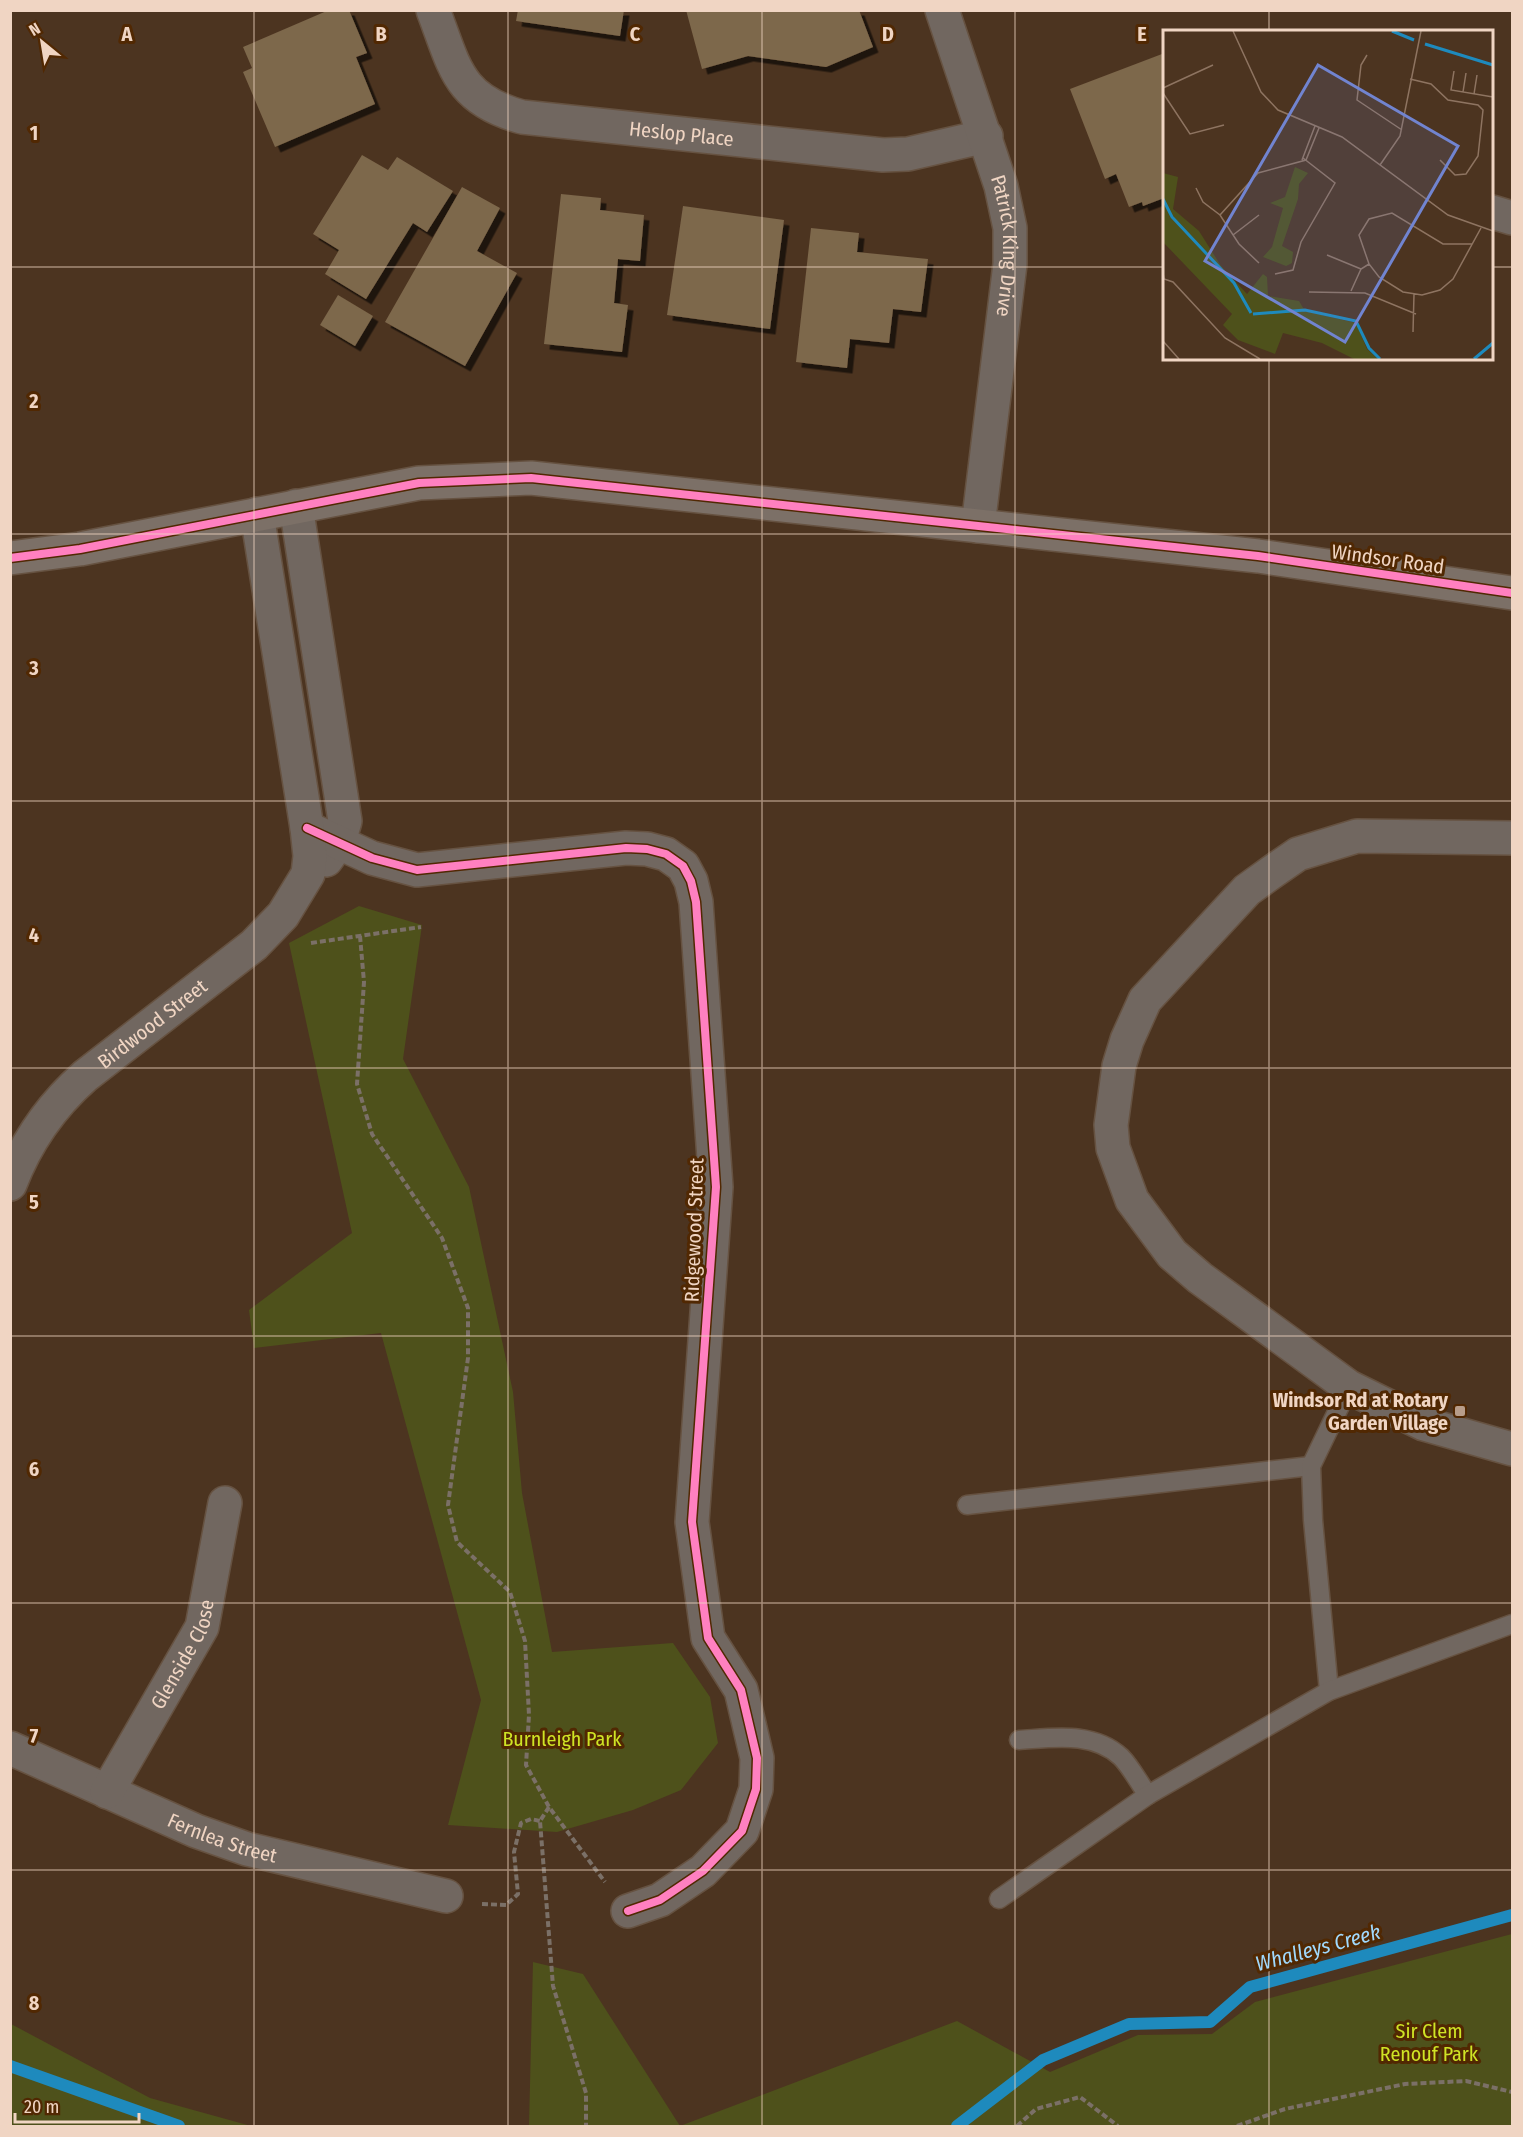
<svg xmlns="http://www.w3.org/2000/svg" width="1523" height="2137" font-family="'Fira Sans Condensed',sans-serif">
<defs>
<filter id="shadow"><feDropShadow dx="5.5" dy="5.5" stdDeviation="0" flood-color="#0009"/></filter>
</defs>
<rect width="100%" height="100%" fill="#4c3420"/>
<!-- green -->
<g fill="#4e511b">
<path d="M359 906 422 925 403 1059 469 1187 513 1392 522 1493 552 1652 673 1643 710 1697 718 1743 681 1790 633 1810 557 1832 448 1825 481 1700 381 1333 254 1348 249 1310 352 1233 289 943Z"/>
<path d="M1512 1934V2126H529L533 1962 583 1974 680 2126 957 2021 1050 2072 1138 2035 1212 2034 1255 2002Z"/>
<path d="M11 2024 150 2098 251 2126H11Z"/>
</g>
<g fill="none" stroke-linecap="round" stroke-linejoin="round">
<!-- stream -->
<g stroke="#1e8abd" stroke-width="12">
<path d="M10 2066 179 2126"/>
<path d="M957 2126 1043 2060 1129 2024 1210 2022 1250 1987 1512 1915"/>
</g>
</g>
<!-- building -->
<g fill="#7d674b" filter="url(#shadow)">
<path d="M329 10H349L367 53 356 57 375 104 275 147 243 72 252 68 243 47Z"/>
<path d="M518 10H624L620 36 516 21Z"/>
<path d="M686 10H859L873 47 826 67 748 56 702 69Z"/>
<path d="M1162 54 1164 62V198L1143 206 1142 202 1129 207 1116 174 1105 179 1070 89Z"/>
<path d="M362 155 388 170 397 157 453 191 427 232 413 223 366 299 325 274 339 250 313 234Z"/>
<path d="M462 187 500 208 477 251 517 273 465 366 385 322Z"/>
<path d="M561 194 601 198 600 210 644 215 640 261 618 259 614 303 628 305 622 352 544 344Z"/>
<path d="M683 206 784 220 770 329 667 315Z"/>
<path d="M811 228 859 233 857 252 928 259 921 312 893 309 889 343 850 339 847 368 796 362Z"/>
<path d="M338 295 373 316 355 346 320 325Z"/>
</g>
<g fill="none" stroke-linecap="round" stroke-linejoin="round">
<defs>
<g id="lane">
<path d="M967 1505 1311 1466"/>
<path d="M1329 1691 1313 1520 1311 1466 1349 1387"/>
<path d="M1019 1740C1053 1738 1093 1731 1121 1757 1131 1767 1139 1783 1148 1795"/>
<path d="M999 1899 1148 1795 1329 1691 1512 1624"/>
</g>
<g id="street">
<path id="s1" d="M433 10C455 67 457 99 522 117L883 155 908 154 986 136"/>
<path id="s2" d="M942 10 1001 186 1010 228V264L978 526"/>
<path d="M1492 212 1512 218"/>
<path d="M296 506 345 821 339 842 326 860"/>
<path d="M307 828 372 858 417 870 626 848 647 849 666 854 683 866 691 881 696 902 716 1187 692 1522 708 1638 741 1690 757 1758 756 1789 742 1831 703 1871 660 1900 628 1911"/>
<path d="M1512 838 1357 836 1298 854 1272 872 1247 890 1145 1000 1127 1040 1119 1066 1111 1125 1113 1148 1132 1200 1172 1254 1200 1278 1349 1387 1424 1424 1512 1449"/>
<path id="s3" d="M10 1184C26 1142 51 1106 85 1076L254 945 283 915 308 874 310 856 307 828 257 514"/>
<path id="s4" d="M10 1748 196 1831 247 1849 446 1896"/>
<path id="s5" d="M107 1792 202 1627 225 1503"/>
</g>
<path id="secondary" d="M10 558 80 549 419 483 531 478 1258 556 1512 593"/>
</defs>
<!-- lane casing -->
<use href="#lane" stroke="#665241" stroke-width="21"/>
<!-- street casing -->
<use href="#street" stroke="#665241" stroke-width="36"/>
<!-- secondary casing -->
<use href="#secondary" stroke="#665241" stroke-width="36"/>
<!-- path -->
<g stroke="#7b7067" stroke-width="4" stroke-dasharray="6 3" stroke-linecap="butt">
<path d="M360 936 364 982 357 1084 372 1134 442 1238 468 1308V1358L448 1505 457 1542 510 1592 525 1641 529 1715 526 1765 549 1807 605 1882"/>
<path d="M311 943 421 927"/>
<path d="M549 1807 540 1821 553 1986 586 2093V2126"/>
<path d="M482 1904 506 1905 518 1894 514 1852 521 1823 531 1819 540 1821"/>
<path d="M1017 2126 1036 2109 1080 2097 1118 2126"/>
<path d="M1237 2126 1285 2109 1405 2084 1466 2081 1512 2092"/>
</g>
<!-- lane -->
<use href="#lane" stroke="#716760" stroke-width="18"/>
<!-- street -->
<use href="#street" stroke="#716760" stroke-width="33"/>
<!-- secondary -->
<use href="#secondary" stroke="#7c7067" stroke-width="33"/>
<defs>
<g id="cycleway">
<path d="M10 558 80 549 419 483 531 478 1258 556 1512 593"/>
<path d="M307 828 372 858 417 870 626 848 647 849 666 854 683 866 691 881 696 902 716 1187 692 1522 708 1638 741 1690 757 1758 756 1789 742 1831 703 1871 660 1900 628 1911"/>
</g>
</defs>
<!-- cycleway casing -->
<use href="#cycleway" stroke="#512802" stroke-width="11"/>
<!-- cycleway -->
<use href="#cycleway" stroke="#ff80c0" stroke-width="8"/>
</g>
<!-- grid -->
<path fill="none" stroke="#f0d5c3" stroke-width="1.5" stroke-opacity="0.55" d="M254 10V2126M508 10V2126M762 10V2126M1015 10V2126M1269 10V32M10 267H1164M1492 267H1512M1269 358V2126M10 534H1512M10 801H1512M10 1068H1512M10 1336H1512M10 1603H1512M10 1870H1512"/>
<!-- markers -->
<rect fill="#b79d8a" stroke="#512802" stroke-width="2" x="1454" y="1405" width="12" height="12" rx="3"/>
<g text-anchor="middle" stroke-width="6" stroke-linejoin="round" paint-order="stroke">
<!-- street labels -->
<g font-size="20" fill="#f0d5c3" stroke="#512802">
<text dy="7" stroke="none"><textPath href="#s1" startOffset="308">Heslop Place</textPath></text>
<text dy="7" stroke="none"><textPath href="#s2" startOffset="246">Patrick King Drive</textPath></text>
<text transform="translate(1388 559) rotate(8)" y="7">Windsor Road</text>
<text dy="7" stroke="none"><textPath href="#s3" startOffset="218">Birdwood Street</textPath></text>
<text transform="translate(694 1230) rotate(-88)" y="7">Ridgewood Street</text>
<text dy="7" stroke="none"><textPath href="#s5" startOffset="158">Glenside Close</textPath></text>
<text dy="7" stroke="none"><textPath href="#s4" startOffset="231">Fernlea Street</textPath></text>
</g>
<!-- poi labels -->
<g font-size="20" font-weight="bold" fill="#f0d5c3" stroke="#512802" text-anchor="end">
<text x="1448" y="1407">Windsor Rd at Rotary<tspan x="1448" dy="23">Garden Village</tspan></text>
</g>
<!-- park labels -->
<g font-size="20" fill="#cfe425" stroke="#512802">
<text x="562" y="1746">Burnleigh Park</text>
<text x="1429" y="2038">Sir Clem<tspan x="1429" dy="23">Renouf Park</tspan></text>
</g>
<!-- water labels -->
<g font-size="21" font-style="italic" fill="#a0d9fd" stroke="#512802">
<text transform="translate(1318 1948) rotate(-15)" y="7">Whalleys Creek</text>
</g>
</g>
<!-- overview -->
<g transform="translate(1163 30)">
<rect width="330" height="330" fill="#4c3420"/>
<path d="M132 137 145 143 136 154 135 169 119 216 130 222 129 233 123 236 100 227 109 217 120 178 107 173 122 167ZM0 143 15 147 10 179 36 201 58 236 84 264 100 244 104 247 105 266 136 271 142 281 193 293 204 319 215 329H191L159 313 120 303 112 324 75 310 60 295 69 284 0 212Z" fill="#4e511b"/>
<path fill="none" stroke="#1e8abd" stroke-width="3" d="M229 1 251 10M262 14 330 35M0 169 9 187 71 253 88 283M90 284 142 280 193 291 206 318 217 329M311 329 330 313"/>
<path fill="none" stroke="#8e7461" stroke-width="1.5" d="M70 1 98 62 115 80 179 107 285 185 330 201M204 25 198 35 194 70 239 100M291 41 288 60 330 67M247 49 268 54 285 70 315 75 320 80 315 126 303 144 292 145 277 130M0 58 50 35M300 62 303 43M0 63 27 104 61 95M311 64 314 45M139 130 152 96M217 135 237 106 258 1M33 158 40 172 57 185 76 214 96 233M57 185 95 143 143 130 156 98M70 205 96 185M309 214H280L229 183 206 189 196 205 206 234 216 247 240 262 259 265 277 260 290 249 318 198M164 225 198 239M0 243 1 249 10 252 62 308 97 329M112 244 130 240 138 212 172 153 140 128M188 261 198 239 206 234M146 262 202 263 253 284M250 302 251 264M0 311 16 329"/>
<path fill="#7184d0" fill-opacity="0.15" stroke="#7184d0" stroke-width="3" d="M155 35 295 116 182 312 42 231Z"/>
<rect width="330" height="330" fill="none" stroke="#f0d5c3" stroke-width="3"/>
</g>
<g font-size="20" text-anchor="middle" font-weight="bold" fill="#f0d5c3" stroke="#512802" stroke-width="6" stroke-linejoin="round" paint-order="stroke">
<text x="127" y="41">A</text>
<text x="381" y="41">B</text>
<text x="635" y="41">C</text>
<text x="888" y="41">D</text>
<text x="1142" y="41">E</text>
<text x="34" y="140">1</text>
<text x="34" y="408">2</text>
<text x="34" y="675">3</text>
<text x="34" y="942">4</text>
<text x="34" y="1209">5</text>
<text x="34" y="1476">6</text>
<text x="34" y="1743">7</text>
<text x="34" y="2010">8</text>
</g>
<!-- border -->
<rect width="1523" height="2137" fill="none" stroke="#f0d5c3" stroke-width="24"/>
<!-- north arrow -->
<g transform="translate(42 42) rotate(330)" stroke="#512802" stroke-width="4.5" paint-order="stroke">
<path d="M0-4.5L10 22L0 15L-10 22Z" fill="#f0d5c3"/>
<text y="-9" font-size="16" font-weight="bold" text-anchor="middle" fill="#f0d5c3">N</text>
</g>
<!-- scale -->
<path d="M15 2113v9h124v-9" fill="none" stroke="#f0d5c3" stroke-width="3"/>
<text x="24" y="2113" font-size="18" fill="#f0d5c3" stroke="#512802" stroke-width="4.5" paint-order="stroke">20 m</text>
</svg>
